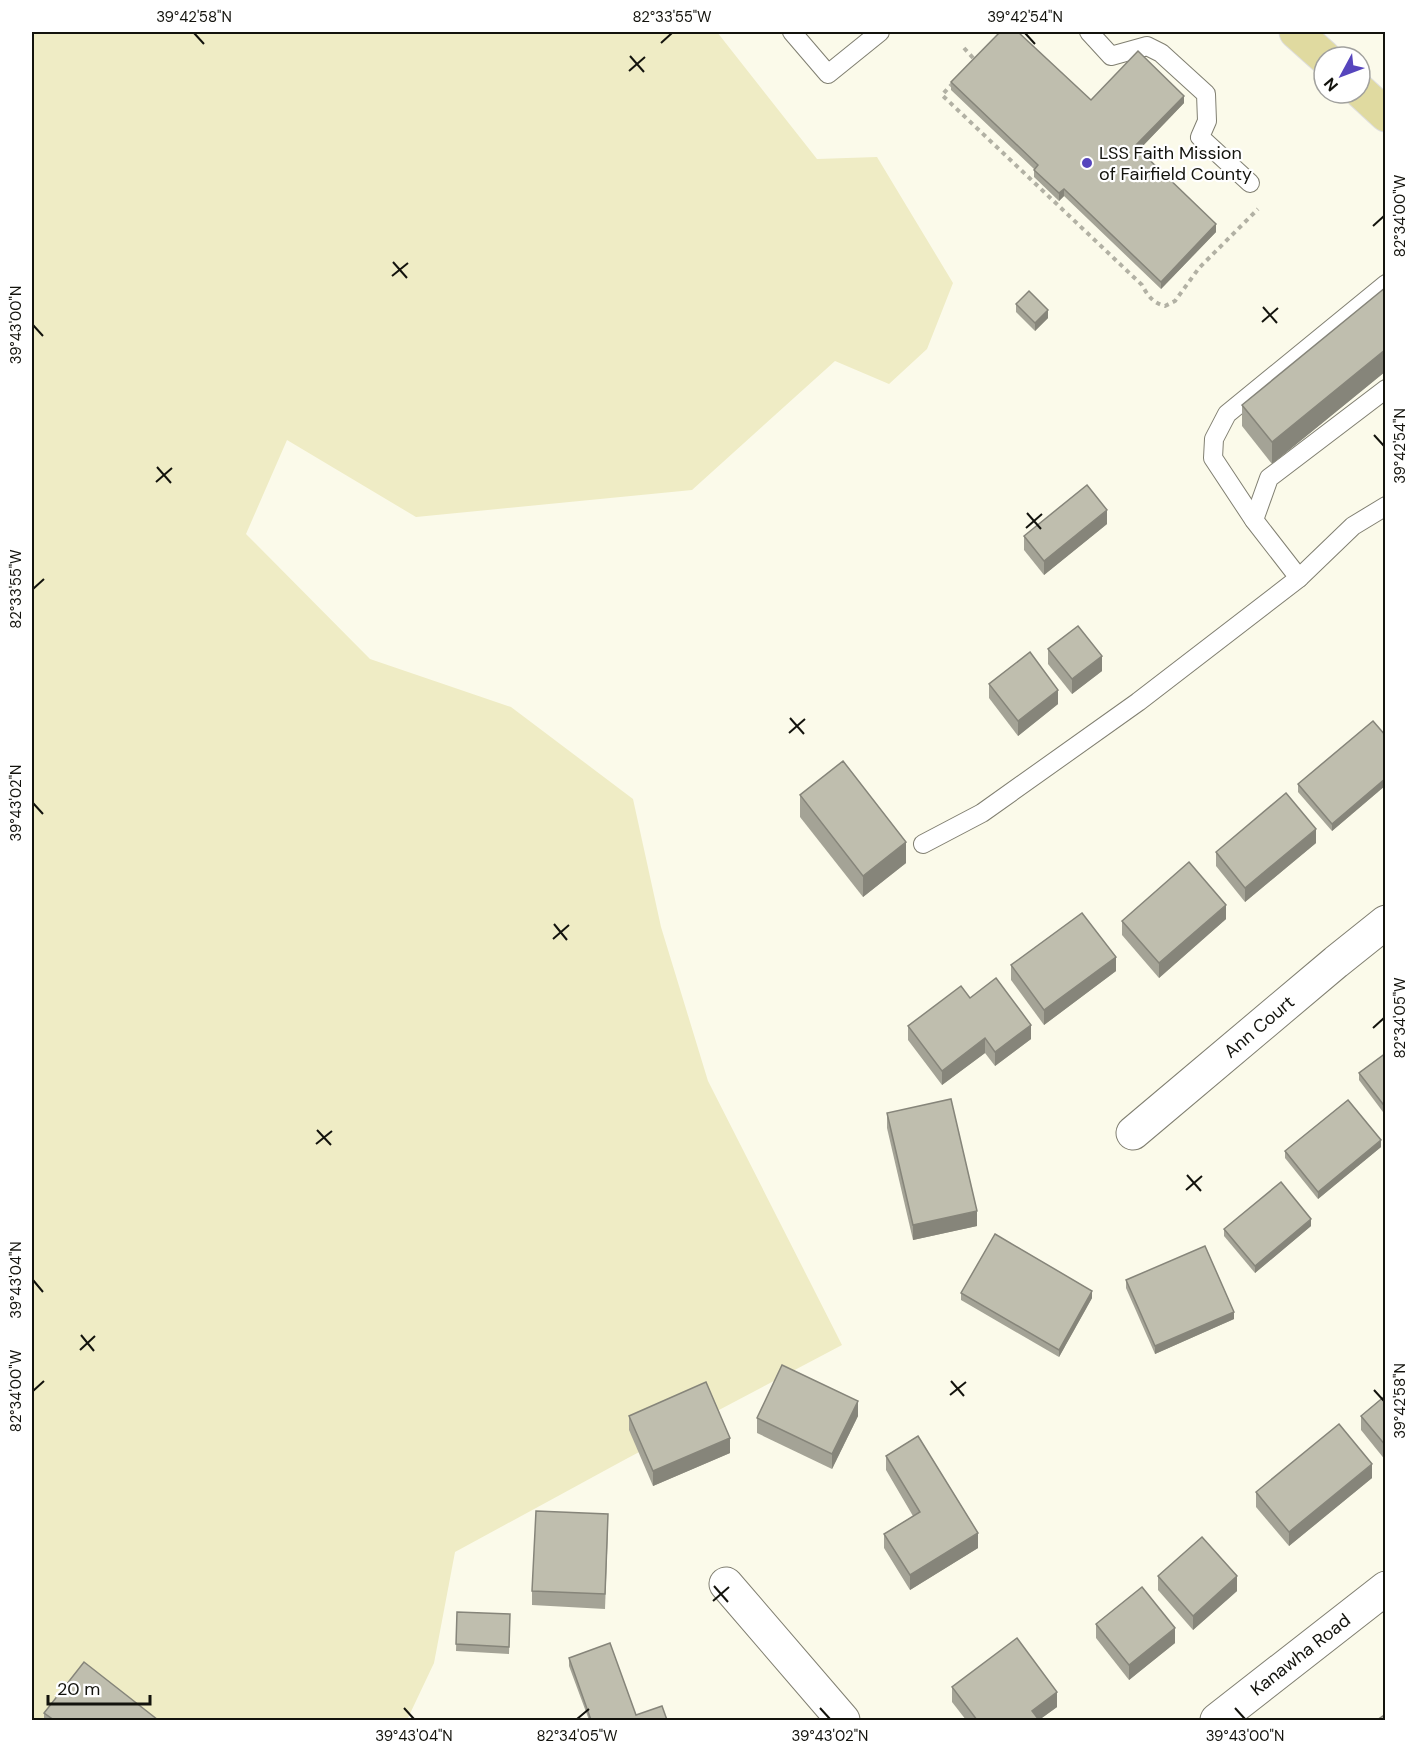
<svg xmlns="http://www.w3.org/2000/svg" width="1417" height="1752" font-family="'DM Sans',sans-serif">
<rect width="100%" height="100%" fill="#fbfaea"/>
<!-- green -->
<path fill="#efecc5" d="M32 32H717L817 159 877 157 953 283 927 349 889 384 835 361 692 490 416 517 287 440 246 534 370 659 511 707 633 799 661 927 708 1081 842 1345 626 1459 455 1552 434 1663 407 1720H32Z"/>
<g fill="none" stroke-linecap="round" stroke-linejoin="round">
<defs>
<g id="service">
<path d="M792 32 828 74 880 32"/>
<path d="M1089 32 1111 56 1147 46 1161 53 1206 94 1207 121 1200 137 1250 183"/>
<path d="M1254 520 1269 478 1386 389"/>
<path d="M1299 578 1254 520 1213 458 1214 439 1227 414 1386 284"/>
<path d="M923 844 982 813 1138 702 1299 578 1353 526 1386 506"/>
</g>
<g id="minor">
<path id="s1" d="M1133 1133 1336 962 1386 922"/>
<path d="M726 1584 843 1720"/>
</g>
<g id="tertiary">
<path id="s2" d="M1217 1720 1386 1588"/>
</g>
<g id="primary">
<path d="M1296 32 1324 57"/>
<path d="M1360 91 1386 115"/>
</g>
</defs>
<!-- service casing -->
<use href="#service" stroke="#807f71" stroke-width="20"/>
<!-- minor casing -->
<use href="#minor" stroke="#807f71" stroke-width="35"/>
<!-- tertiary casing -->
<use href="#tertiary" stroke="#807f71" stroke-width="35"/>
<!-- primary casing -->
<use href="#primary" stroke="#dededd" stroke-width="35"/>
<!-- path -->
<g stroke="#b2b1a4" stroke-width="4" stroke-dasharray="4.5 4.5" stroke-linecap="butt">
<path d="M964 48 974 59 972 61"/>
<path d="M953 83 942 95 1142 285C1148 296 1153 303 1165 306L1175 301 1199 268 1258 209"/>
</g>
<!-- service -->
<use href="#service" stroke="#fff" stroke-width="18"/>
<!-- minor -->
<use href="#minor" stroke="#fff" stroke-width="33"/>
<!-- tertiary -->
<use href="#tertiary" stroke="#fff" stroke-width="33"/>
<!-- primary -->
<use href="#primary" stroke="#e0daa0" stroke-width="33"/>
</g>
<!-- wall -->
<g fill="#a4a396">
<path d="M951 82 1091 100 1184 103 1139 150 1216 232 1161 289 1064 196 1059 201 1034 177V169L951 90Z"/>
<path d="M1386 287V371L1272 464 1242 426V405Z"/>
<path d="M1016 304 1048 318 1035 331 1016 312Z"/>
<path d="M1107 524 1044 575 1024 550V536Z"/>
<path d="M1048 649 1102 671 1072 694 1048 664Z"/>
<path d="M989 684 1058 704 1018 736 989 698Z"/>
<path d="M1386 736V785L1332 831 1298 792V784Z"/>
<path d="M800 795 906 863 863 897 800 817Z"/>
<path d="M1316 843 1245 902 1216 866V852Z"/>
<path d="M1226 919 1159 978 1122 935V921Z"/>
<path d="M1011 965 1116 971 1044 1025 1011 980Z"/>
<path d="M970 998 1031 1039 995 1066 985 1053 942 1085 908 1040V1026Z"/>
<path d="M1386 1053V1116L1359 1080V1073Z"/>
<path d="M887 1113 977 1226 913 1240 887 1128Z"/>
<path d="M1381 1147 1318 1199 1285 1158V1151Z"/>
<path d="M1311 1226 1255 1273 1224 1236V1229Z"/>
<path d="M1126 1280 1234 1319 1155 1354 1126 1288Z"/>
<path d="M961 1293 1092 1298 1059 1357 961 1300Z"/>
<path d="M1386 1395V1461L1361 1430V1416Z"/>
<path d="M629 1416 730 1453 653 1486 629 1430Z"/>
<path d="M858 1416 832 1469 757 1433V1418Z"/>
<path d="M886 1456 978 1548 910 1590 884 1548V1534L913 1516 886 1470Z"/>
<path d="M1372 1478 1289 1546 1256 1507V1492Z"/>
<path d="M608 1529 605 1609 532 1605V1591Z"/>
<path d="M1158 1576 1237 1591 1193 1630 1158 1590Z"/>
<path d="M457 1612 510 1614 509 1654 456 1651Z"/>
<path d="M1096 1624 1175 1643 1129 1680 1096 1638Z"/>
<path d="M569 1658 636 1715 667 1720H589L569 1666Z"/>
<path d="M952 1687 1057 1707 1039 1720H966L952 1702Z"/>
<path d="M44 1713 158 1720H44Z"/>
</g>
<!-- shaded-wall -->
<g fill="#86857a">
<path d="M1184 96V103L1135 154V146Z"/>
<path d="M1064 189V196L1059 201V193Z"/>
<path d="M1216 224V232L1161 289V282Z"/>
<path d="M1048 310V318L1035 331V323Z"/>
<path d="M1386 349V371L1272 464V442Z"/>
<path d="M1107 510V524L1044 575V561Z"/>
<path d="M1102 656V671L1072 694V679Z"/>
<path d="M1058 690V704L1018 736V721Z"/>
<path d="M1386 778V785L1332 831V824Z"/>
<path d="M1316 829V843L1245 902V888Z"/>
<path d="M906 842V863L863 897V876Z"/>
<path d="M1226 905V919L1159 978V963Z"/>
<path d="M1116 957V971L1044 1025V1010Z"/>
<path d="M1031 1025V1039L995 1066V1052Z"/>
<path d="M985 1038V1053L942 1085V1071Z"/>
<path d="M1381 1140V1147L1318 1199V1192Z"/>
<path d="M977 1211V1226L913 1240V1225Z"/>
<path d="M1311 1219V1226L1255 1273V1266Z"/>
<path d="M1092 1291V1298L1059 1357V1350Z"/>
<path d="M1234 1312V1319L1155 1354V1346Z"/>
<path d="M858 1401V1416L832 1469V1454Z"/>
<path d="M730 1438V1453L653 1486V1471Z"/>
<path d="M1372 1464V1478L1289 1546V1532Z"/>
<path d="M978 1533V1548L910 1590V1575Z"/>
<path d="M1237 1576V1591L1193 1630V1616Z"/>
<path d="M1175 1628V1643L1129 1680V1665Z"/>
<path d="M1057 1692V1707L1039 1720 1032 1711Z"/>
</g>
<!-- building -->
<g fill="#bfbeae" stroke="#86857a" stroke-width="1.5">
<path d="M1000 32H1018L1091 100 1138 51 1184 96 1135 146 1216 224 1161 282 1064 189 1059 193 1034 170 1038 165 951 82Z"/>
<path d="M1386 287V349L1272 442 1242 405Z"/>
<path d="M1029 291 1048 310 1035 323 1016 304Z"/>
<path d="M1087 485 1107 510 1044 561 1024 536Z"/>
<path d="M1078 626 1102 656 1072 679 1048 649Z"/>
<path d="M1030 652 1058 690 1018 721 989 684Z"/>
<path d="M1373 721 1386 736V778L1332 824 1298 784Z"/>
<path d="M843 761 906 842 863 876 800 795Z"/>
<path d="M1286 793 1316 829 1245 888 1216 852Z"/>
<path d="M1189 862 1226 905 1159 963 1122 921Z"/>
<path d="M1082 913 1116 957 1044 1010 1011 965Z"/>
<path d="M996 978 1031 1025 995 1052 985 1038 942 1071 908 1026 961 986 970 998Z"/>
<path d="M1386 1053V1108L1359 1073Z"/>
<path d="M951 1099 977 1211 913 1225 887 1113Z"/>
<path d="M1348 1100 1381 1140 1318 1192 1285 1151Z"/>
<path d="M1281 1182 1311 1219 1255 1266 1224 1229Z"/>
<path d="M995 1234 1092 1291 1059 1350 961 1293Z"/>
<path d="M1205 1246 1234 1312 1155 1346 1126 1280Z"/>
<path d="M782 1365 858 1401 832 1454 757 1418Z"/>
<path d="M706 1382 730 1438 653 1471 629 1416Z"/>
<path d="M1386 1395V1446L1361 1416Z"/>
<path d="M1339 1424 1372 1464 1289 1532 1256 1492Z"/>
<path d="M918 1436 978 1533 910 1575 884 1534 920 1512 886 1456Z"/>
<path d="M536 1511 608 1514 605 1594 532 1591Z"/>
<path d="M1202 1537 1237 1576 1193 1616 1158 1576Z"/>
<path d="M1142 1587 1175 1628 1129 1665 1096 1624Z"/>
<path d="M457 1612 510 1614 509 1647 456 1644Z"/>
<path d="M1017 1638 1057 1692 1032 1711 1039 1720H977L952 1687Z"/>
<path d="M610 1643 636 1715 662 1706 667 1720H591L569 1658Z"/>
<path d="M84 1662 158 1720H54L44 1713Z"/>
<path d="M1386 1714V1720H1377Z"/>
</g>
<!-- ticks -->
<path fill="none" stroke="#13130d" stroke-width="2" d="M194 33 204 44M1025 33 1035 44M661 43 672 33M630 56 644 72M629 71 645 57M1373 226 1384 216M393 262 407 278M392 276 408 263M1263 307 1277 323M1262 322 1278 308M33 325 43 336M1374 435 1384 446M157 467 171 483M156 482 172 468M1027 513 1041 529M1026 528 1042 514M33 589 44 579M790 718 804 734M789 733 805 719M33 803 43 814M554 924 567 940M553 939 569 925M1373 1028 1384 1018M317 1130 331 1145M316 1144 332 1131M1187 1175 1201 1191M1186 1190 1202 1176M33 1280 43 1292M81 1335 94 1351M80 1350 95 1336M951 1381 964 1396M1374 1390 1384 1401M33 1391 44 1381M950 1395 966 1382M714 1586 728 1602M713 1601 729 1587M404 1708 414 1719M820 1708 830 1719M1235 1708 1245 1719M577 1719 589 1709"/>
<!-- markers -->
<circle fill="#5645bd" stroke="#fff" stroke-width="2" cx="1087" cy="163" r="6"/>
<g text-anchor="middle" stroke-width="4.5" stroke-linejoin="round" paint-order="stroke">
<!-- poi labels -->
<g font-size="18" fill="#13130d" stroke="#fff" text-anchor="start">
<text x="1099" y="159">LSS Faith Mission<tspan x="1099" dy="21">of Fairfield County</tspan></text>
</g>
<!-- street labels -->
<g font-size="18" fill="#13130d" stroke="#fff">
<text dy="6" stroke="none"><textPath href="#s1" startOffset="165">Ann Court</textPath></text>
<text dy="6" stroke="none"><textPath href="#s2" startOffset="106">Kanawha Road</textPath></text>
</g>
</g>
<!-- border -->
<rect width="1417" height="1752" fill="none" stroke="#ffffff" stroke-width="66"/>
<!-- north arrow -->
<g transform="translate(1342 75) rotate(229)"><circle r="28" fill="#ffffff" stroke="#a1a19e" stroke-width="1.5"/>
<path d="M0-4.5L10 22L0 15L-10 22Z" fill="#5645bd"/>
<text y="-9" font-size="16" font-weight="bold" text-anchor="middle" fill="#13130d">N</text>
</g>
<!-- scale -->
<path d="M48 1695v9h102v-9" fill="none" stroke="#13130d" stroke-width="3"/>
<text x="57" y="1695" font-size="18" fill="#13130d" stroke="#ffffff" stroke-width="4.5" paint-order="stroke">20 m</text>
<rect x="33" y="33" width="1351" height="1686" fill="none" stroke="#13130d" stroke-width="2"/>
<g font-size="15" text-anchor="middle" fill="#13130d">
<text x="194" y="22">39°42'58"N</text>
<text x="672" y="22">82°33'55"W</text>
<text x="1025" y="22">39°42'54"N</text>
<text transform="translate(1400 216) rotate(-90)" y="5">82°34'00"W</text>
<text transform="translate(16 325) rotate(-90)" y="5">39°43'00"N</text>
<text transform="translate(1400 446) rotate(-90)" y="5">39°42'54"N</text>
<text transform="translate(16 589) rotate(-90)" y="5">82°33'55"W</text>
<text transform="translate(16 803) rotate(-90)" y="5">39°43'02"N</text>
<text transform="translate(1400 1018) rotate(-90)" y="5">82°34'05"W</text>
<text transform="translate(16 1280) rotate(-90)" y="5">39°43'04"N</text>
<text transform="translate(16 1391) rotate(-90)" y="5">82°34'00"W</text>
<text transform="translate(1400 1401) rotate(-90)" y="5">39°42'58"N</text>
<text x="414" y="1741">39°43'04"N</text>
<text x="577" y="1741">82°34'05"W</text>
<text x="830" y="1741">39°43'02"N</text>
<text x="1245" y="1741">39°43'00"N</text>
</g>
</svg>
